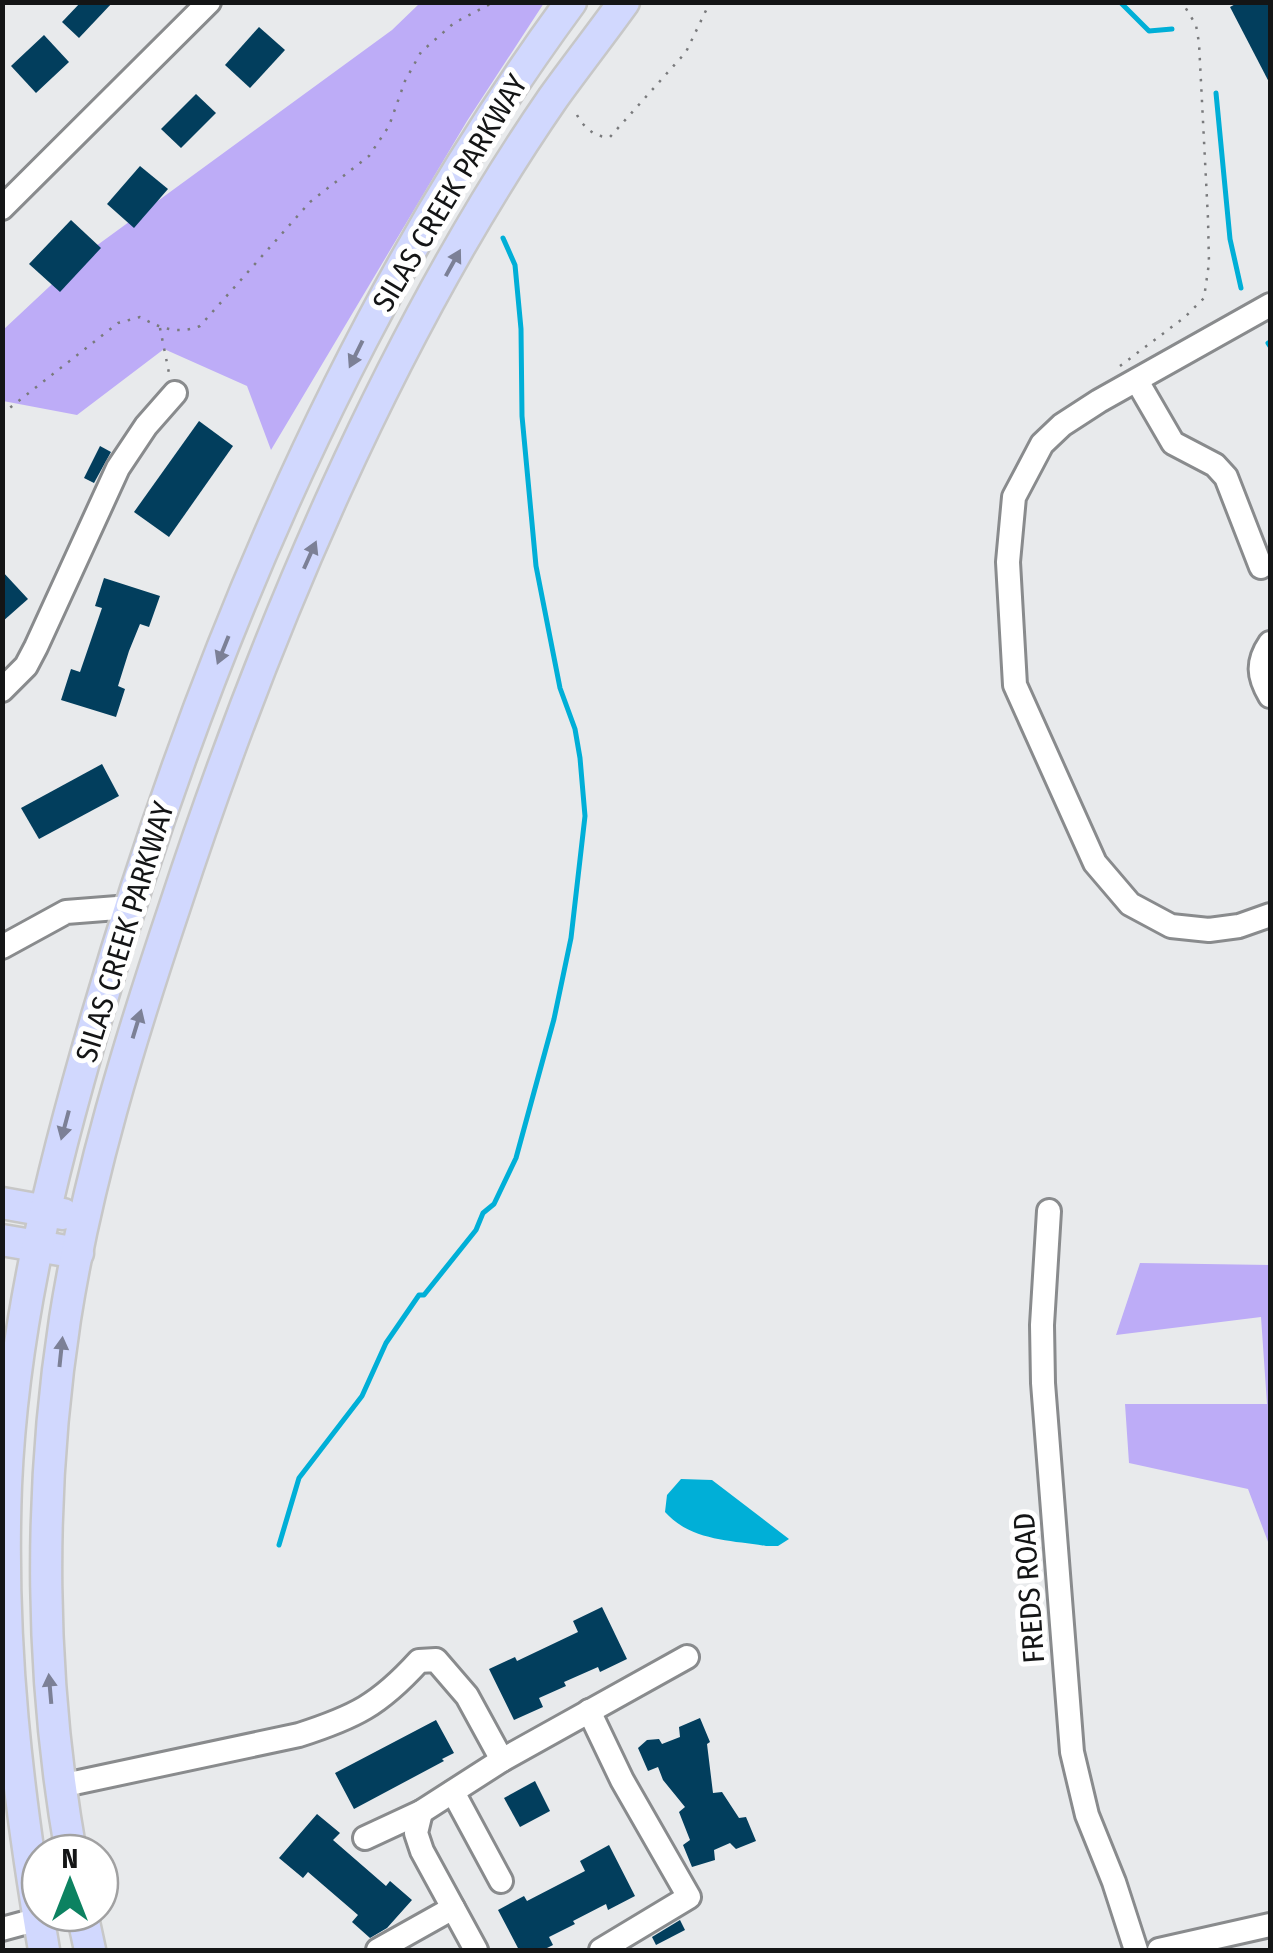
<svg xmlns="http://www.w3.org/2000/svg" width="1273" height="1953" font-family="'Fira Sans Condensed',sans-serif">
<rect width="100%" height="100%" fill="#e8eaec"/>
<!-- green -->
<g fill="#bdacf7">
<path d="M420 3H544L467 121 271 450 247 386 164 349 77 415 3 401V330L81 257 392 30Z"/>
<path d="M1140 1263 1270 1265V1547L1248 1489 1129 1463 1125 1404H1267L1261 1317 1116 1335Z"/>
</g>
<!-- water -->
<path fill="#00afd7" d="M681 1479 712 1480 789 1539 778 1546H766C730 1540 691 1541 665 1512L667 1495Z"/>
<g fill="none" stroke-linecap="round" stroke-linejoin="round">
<!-- stream -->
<g stroke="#00afd7" stroke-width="5">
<path d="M1120 2 1149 31 1172 29"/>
<path d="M1216 93 1230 239 1241 288"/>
<path d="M1268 343 1270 346"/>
<path d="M279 1545 299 1478 362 1396 386 1343 419 1295H424L476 1230 483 1213 494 1204 516 1158 554 1019 571 938 585 816 580 758 575 729 560 688 536 566 522 416 521 329 515 265 503 238"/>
</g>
</g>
<!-- building -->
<g fill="#023e5d">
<path d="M81 2H113L79 38 62 22Z"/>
<path d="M1239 2H1270V84L1230 7Z"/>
<path d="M259 27 285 50 250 88 225 65Z"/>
<path d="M44 35 69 62 36 93 11 66Z"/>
<path d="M196 94 216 113 181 148 161 129Z"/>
<path d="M140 166 168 189 134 228 107 204Z"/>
<path d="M71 220 101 248 60 292 29 264Z"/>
<path d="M199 421 233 446 169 537 134 512Z"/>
<path d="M100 446 111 452 94 483 84 478Z"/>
<path d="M2 571 28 599 2 622Z"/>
<path d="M104 578 160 596 149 627 140 624 129 651 118 686 125 689 116 717 61 700 71 669 80 672 102 608 95 606Z"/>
<path d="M102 764 119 796 39 839 21 808Z"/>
<path d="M602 1607 627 1659 600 1672 598 1667 564 1682 566 1686 539 1698 543 1707 514 1720 489 1669 515 1657 517 1661 578 1632 573 1621Z"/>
<path d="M700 1718 710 1742 707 1744 713 1793 722 1792 739 1818 746 1817 756 1841 736 1849 730 1843 714 1850 715 1860 692 1867 683 1845 690 1840 679 1812 685 1807 663 1780 658 1767 648 1771 638 1748 647 1740 659 1739 662 1744 680 1737 679 1727Z"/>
<path d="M436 1720 454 1753 442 1759 444 1761 354 1809 335 1773Z"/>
<path d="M535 1781 550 1811 520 1827 504 1798Z"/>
<path d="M317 1814 340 1833 333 1840 386 1886 390 1881 412 1900 387 1928 370 1938 352 1922 358 1915 308 1872 303 1878 279 1858Z"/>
<path d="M609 1845 635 1896 608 1910 606 1904 573 1921 575 1924 549 1937 553 1945 543 1950H519L498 1910 524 1896 527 1901 585 1871 580 1861Z"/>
<path d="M680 1920 685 1930 656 1945 652 1937Z"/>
</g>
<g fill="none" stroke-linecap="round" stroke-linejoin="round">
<defs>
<g id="minor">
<path d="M2 208 209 2"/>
<path d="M1270 305 1099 401 1062 425 1042 444 1014 497 1008 562 1015 685 1095 863 1130 904 1171 926 1209 930 1239 926 1270 915"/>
<path d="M1137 381 1173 443 1215 465 1226 477 1261 567"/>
<path d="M1270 643C1257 662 1258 676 1270 696"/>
<path d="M2 690 26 666 36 647 118 468 146 426 175 393"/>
<path d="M2 947 66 912 130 907"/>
<path d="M1049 1211 1042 1325 1043 1383 1072 1752 1087 1815 1114 1882 1136 1950"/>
<path d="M589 1711 622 1780 689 1897 601 1950"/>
<path d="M60 1786 299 1735C355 1717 379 1705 419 1661L436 1660 467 1696 502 1760"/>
<path d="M453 1792 501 1881"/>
<path d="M421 1812 416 1833 422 1851 476 1950"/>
<path d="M365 1838 421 1812 502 1760 687 1657"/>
<path d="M2 1929 39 1919"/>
<path d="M378 1950 453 1908"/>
<path d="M1159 1950 1270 1925"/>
</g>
<g id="major">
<path d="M2 1203 63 1214"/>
<path d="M2 1240 78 1253"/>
<path d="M71 1853C40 1678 38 1495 65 1319 87 1179 130 1040 175 906 265 632 389 336 553 98 576 66 601 34 624 2"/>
<path d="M82 1913 90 1950"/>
<path d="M44 1950C17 1792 0 1646 6 1485 13 1324 52 1170 97 1016 201 659 349 304 571 2"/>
</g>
</defs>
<!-- minor casing -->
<use href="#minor" stroke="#898b8d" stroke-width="28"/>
<!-- major casing -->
<use href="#major" stroke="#c7c7c7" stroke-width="35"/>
<!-- path -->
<g stroke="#797a7c" stroke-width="2.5" stroke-dasharray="2.5 8" stroke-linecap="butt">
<path d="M577 115C584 128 596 138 610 137L686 52 710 2"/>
<path d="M160 328 169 373"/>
<path d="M1120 366 1185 317 1204 298 1209 263 1208 219 1199 43 1196 25 1182 2"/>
<path d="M2 414 118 323 140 317C160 328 177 335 200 326L310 202 369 156 389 126 405 81 421 52 454 23 494 2"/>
</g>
<!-- minor -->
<use href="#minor" stroke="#fff" stroke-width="22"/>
<!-- major -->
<use href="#major" stroke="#d1d8fe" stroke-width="30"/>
</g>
<!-- one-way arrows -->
<defs><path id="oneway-solid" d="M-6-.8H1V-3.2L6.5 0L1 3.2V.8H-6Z" transform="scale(2.5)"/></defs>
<g fill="#7c8096">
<use href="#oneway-solid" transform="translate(453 263) rotate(-61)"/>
<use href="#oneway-solid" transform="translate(356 354) rotate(116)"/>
<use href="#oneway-solid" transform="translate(310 555) rotate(-66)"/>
<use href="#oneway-solid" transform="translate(223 650) rotate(112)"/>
<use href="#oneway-solid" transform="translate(137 1024) rotate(-73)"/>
<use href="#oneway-solid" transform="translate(65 1125) rotate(105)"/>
<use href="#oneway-solid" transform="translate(61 1352) rotate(-84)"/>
<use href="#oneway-solid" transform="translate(50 1689) rotate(-95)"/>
</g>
<g text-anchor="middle" stroke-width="10" stroke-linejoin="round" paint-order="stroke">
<!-- street labels -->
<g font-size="30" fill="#141516" stroke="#fff">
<text transform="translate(450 193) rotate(-59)" y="10">SILAS CREEK PARKWAY</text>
<text transform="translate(125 932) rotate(-73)" y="10">SILAS CREEK PARKWAY</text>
<text transform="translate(1029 1588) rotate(-94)" y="10">FREDS ROAD</text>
</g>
</g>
<!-- border -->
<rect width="1273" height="1953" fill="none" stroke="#141516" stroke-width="10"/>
<!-- north arrow -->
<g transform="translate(70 1883)"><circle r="48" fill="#ffffff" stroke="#a1a1a2" stroke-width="2.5"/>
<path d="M0-8L18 38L0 25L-18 38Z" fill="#0c8261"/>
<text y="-15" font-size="28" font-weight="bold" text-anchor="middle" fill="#141516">N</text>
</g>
</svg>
